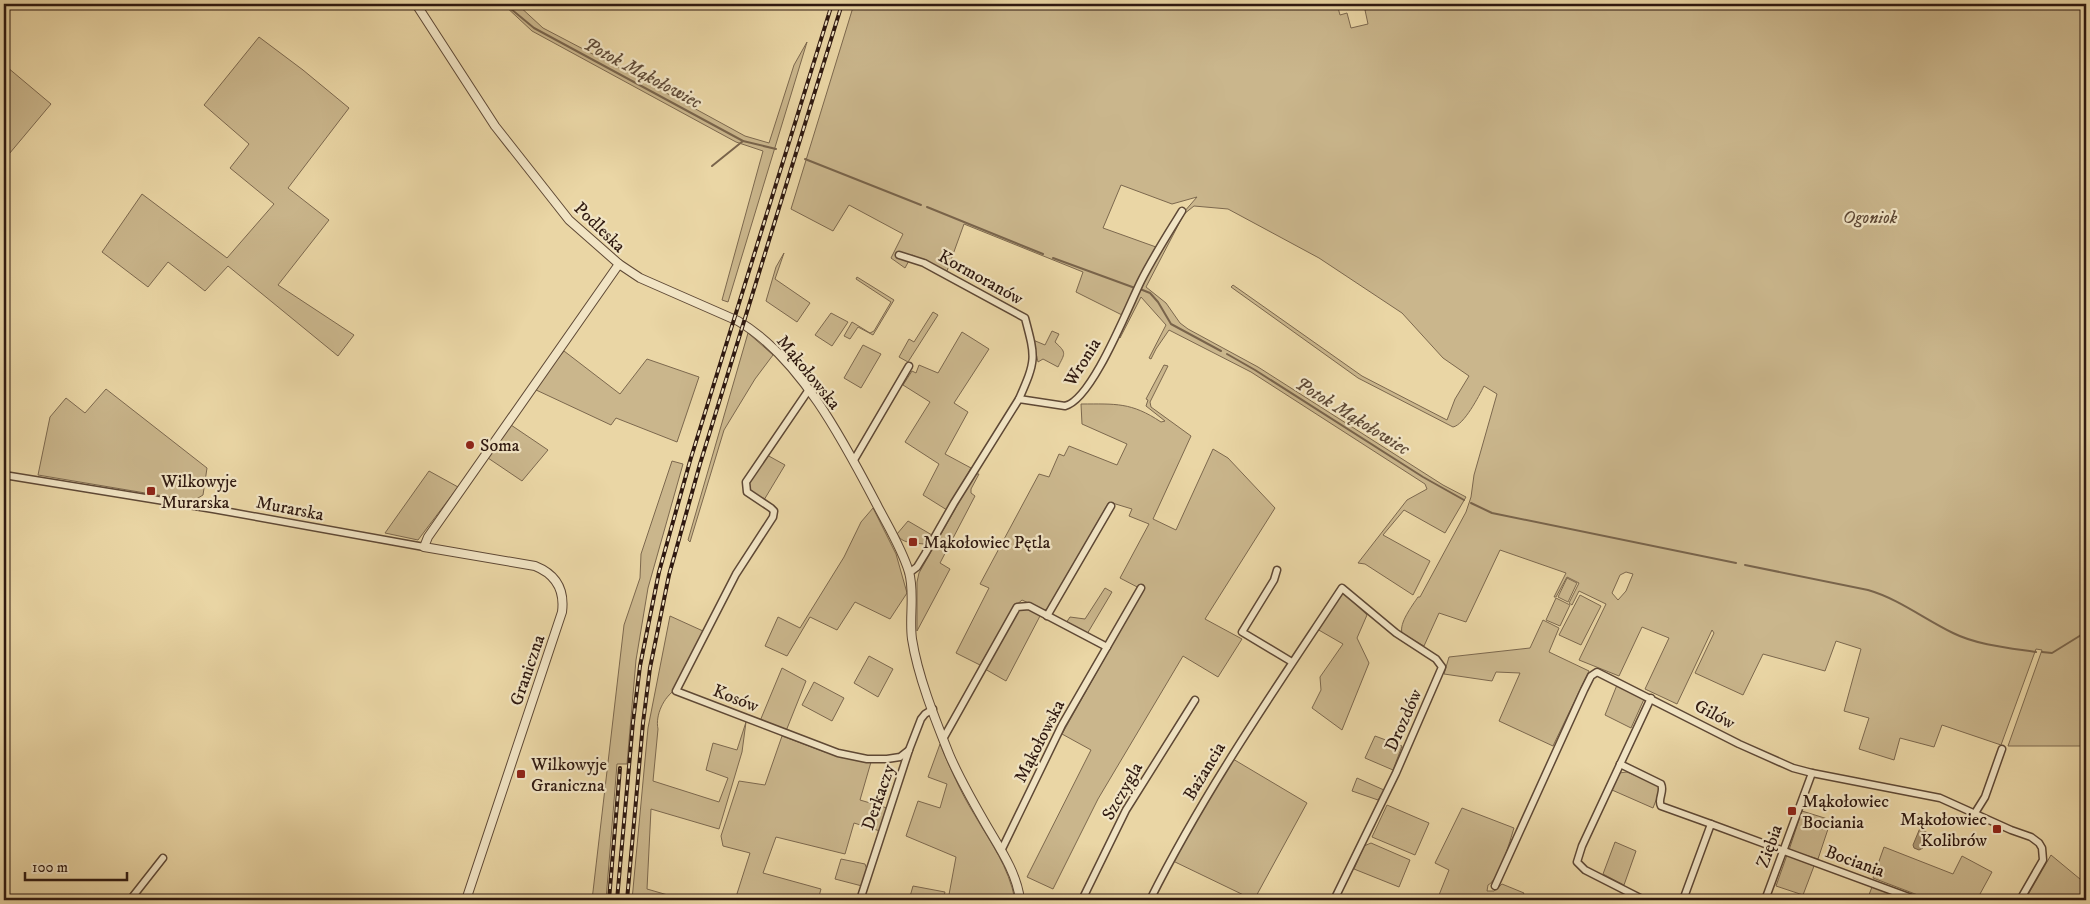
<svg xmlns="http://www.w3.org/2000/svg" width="2090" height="904" font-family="'IM FELL DW Pica',serif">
<rect width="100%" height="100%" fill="#ead6a5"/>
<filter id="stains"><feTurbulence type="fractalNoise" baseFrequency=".004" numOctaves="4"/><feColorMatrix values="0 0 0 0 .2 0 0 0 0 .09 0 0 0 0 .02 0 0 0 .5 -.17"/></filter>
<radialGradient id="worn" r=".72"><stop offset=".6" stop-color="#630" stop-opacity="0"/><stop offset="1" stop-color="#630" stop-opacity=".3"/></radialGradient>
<!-- green -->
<g fill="#cab68c" stroke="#7c684e" fill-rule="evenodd">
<path d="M503 4H517L543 28 648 83 745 136 769 143 794 65 807 42 728 302 722 300 763 151 736 142 532 31Z"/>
<path d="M854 4H1337L1340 15 1347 13 1351 28 1368 24 1365 10 1379 6V4H2086V746H2008L2042 650 2036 649 2001 745 1942 725 1934 747 1900 738 1894 760 1859 749 1869 718 1844 711 1861 649 1836 641 1825 671 1763 654 1743 695 1695 673 1714 633 1712 630 1677 704 1645 689 1669 638 1642 627 1619 676 1579 660 1606 604 1579 591 1572 605 1569 603 1579 583 1567 577 1556 597H1554L1566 573 1500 550 1466 622 1439 613 1424 646 1402 633C1399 623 1412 606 1418 597H1420L1466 512 1471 497 1474 475 1497 394 1484 386C1479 396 1464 425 1453 427L1358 378 1231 287 1233 285 1362 376 1447 420 1455 399 1469 376 1443 358 1402 313 1319 258 1228 209 1194 206 1184 214 1146 287 1166 303 1180 323 1188 329 1258 367 1443 485 1466 497 1445 533 1404 510 1383 535 1430 561 1413 595 1365 564 1358 563 1407 500 1427 489 1425 484 1251 372 1169 330 1156 349 1151 359 1149 358 1166 325 1141 297 1120 338 1119 335 1146 276 1184 212 1197 197 1172 204 1121 185 1103 228 1156 247 1122 315 1076 292 1083 272 964 224 947 271 912 255 905 268 891 258 903 234 849 205 833 231 791 209ZM1626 572 1633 574 1626 591 1618 600 1612 593 1620 575Z"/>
<path d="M259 37 303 70 349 108 288 188 329 220 278 285 354 335 338 356 228 266 205 291 168 262 148 287 102 252 142 194 227 258 274 204 230 168 249 144 204 105Z"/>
<path d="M7 67 51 104 4 160V70Z"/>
<path d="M784 253 775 279 810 303 797 322 766 301 776 267Z"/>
<path d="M857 277 894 300 873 335 858 327 850 339 844 336 852 322 870 333 874 331 891 302 856 279Z"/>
<path d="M933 312 938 315 908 362 899 357 909 339 914 342Z"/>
<path d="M831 313 848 322 832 346 815 335Z"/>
<path d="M1052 331 1059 334 1055 342C1067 353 1065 353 1058 367L1043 359 1038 362 1033 340 1045 345Z"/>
<path d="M962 332 989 349 954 403 968 412 945 454 971 468 947 510 923 495 939 464 905 442 930 402 903 385 912 371 916 373 919 365 938 373Z"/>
<path d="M748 333 773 355 755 379 724 430 690 542 688 540Z"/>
<path d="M783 342 803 357 797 367 780 347Z"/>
<path d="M863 345 881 354 861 388 844 378Z"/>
<path d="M564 351 620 394 647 359 699 377 677 442 616 418 611 425 534 389Z"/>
<path d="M1164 365 1168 366 1150 402 1151 407 1191 436 1153 519 1176 530 1213 449 1228 458 1275 508 1205 619 1242 639 1218 677 1183 656 1098 799 1053 889 1027 877 1091 750 1062 734 1143 590 1120 578 1149 524 1129 516 1132 509 1109 502 1048 609 1044 610 1022 600 1014 607 980 665 956 653 989 588 980 584 1039 474 1049 477 1059 454 1064 456 1069 446 1117 465 1127 444 1082 424 1081 404C1116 404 1131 402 1161 422L1165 421 1146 406 1148 400 1146 399Z"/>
<path d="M106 389 207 468 203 495 193 501 38 475 50 417 66 398 85 413Z"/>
<path d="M511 425 548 450 522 481 488 458Z"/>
<path d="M767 455 785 465 764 500 749 490 748 482Z"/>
<path d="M672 461 683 464 648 588 636 660 627 764H617L606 900H592L624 625 640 578 641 554Z"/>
<path d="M429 471 458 487 418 540 385 533Z"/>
<path d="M975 474H979L971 489V493L975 496 940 563 950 569 917 631V582L919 573Z"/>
<path d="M873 508 896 554 907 593 890 619 855 602 837 630 810 617 787 656 765 646 778 617 800 628 844 557 861 522Z"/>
<path d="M908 521 932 535 929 540H927L924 544 914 543V540L908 539V542C903 541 900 539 897 534Z"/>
<path d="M1567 578 1577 583 1568 602 1558 597Z"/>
<path d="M1105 588 1112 592 1087 634 1066 623 1070 617 1085 619Z"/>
<path d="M1341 594H1345L1367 615 1357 638 1369 663 1342 730 1312 708 1321 690 1320 677 1343 644 1317 629Z"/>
<path d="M1580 595 1601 606 1581 645 1559 635Z"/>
<path d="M1556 598 1570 605 1560 626 1546 620Z"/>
<path d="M1026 608 1040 616 1006 681 985 669 1016 612 1020 609Z"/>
<path d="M670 616 703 631 675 690C664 697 655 715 658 729L653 781 719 802 728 778 706 770 713 743 737 750 746 722 742 752 719 829 651 809 647 889 685 900H632L648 728Z"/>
<path d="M1543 620 1559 628 1549 652 1589 671 1553 746 1499 721 1520 673 1496 672 1492 681 1444 674 1449 657 1530 648Z"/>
<path d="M869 656 893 669 878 697 854 683Z"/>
<path d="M782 668 806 681 786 731 760 721Z"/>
<path d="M814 682 844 698 832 721 802 705Z"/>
<path d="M1617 685 1645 697 1631 728 1605 715Z"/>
<path d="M782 736 825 752 871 762 860 800 887 808 880 831 854 823 845 854 776 837 763 873 821 889 818 900H735L750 853 723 846 721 836 739 781 765 785Z"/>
<path d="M1375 736 1402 746 1393 770 1365 758Z"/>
<path d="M940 744C950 768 960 791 974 814 990 842 1009 867 1015 900H948L956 857 906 836 918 801 940 808 947 784 928 777Z"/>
<path d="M1233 759 1307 803 1254 900 1173 861 1185 837Z"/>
<path d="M1627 772 1658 785 1660 790 1653 808 1612 790 1619 773Z"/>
<path d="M1357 778 1384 790 1378 800 1352 791Z"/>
<path d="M1387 805 1429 823 1415 855 1372 837Z"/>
<path d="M1462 808 1514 828C1510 841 1499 880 1488 885L1487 891H1494L1502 884 1524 893 1520 900H1437L1449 870 1435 863Z"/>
<path d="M1802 811 1831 820 1818 859 1789 850Z"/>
<path d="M1615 842 1636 851 1624 885 1603 874Z"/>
<path d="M1371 843 1410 860 1399 887 1354 869 1364 846Z"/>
<path d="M1884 847 1953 874 1962 856 1992 872 1980 894 1992 900H1931L1873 878Z"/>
<path d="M1787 855 1814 866 1803 895 1776 886Z"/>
<path d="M2051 855 2086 884V896L2084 900H2025Z"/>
<path d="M841 859 865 864 867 870 862 886 835 879Z"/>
<path d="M913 886 945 892 943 900H909Z"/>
<path d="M1872 887 1907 900H1867Z"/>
</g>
<!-- water -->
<path fill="#aa9672" stroke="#79644b" d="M1920 828 1929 834 1923 848 1919 850 1914 848 1913 845Z"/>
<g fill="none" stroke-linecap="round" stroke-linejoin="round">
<!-- stream -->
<g stroke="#79644b" stroke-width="2">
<path d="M505 4 534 28 743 141 776 149"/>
<path d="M805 159 921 205"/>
<path d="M712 166 743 141"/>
<path d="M927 207 1043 254"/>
<path d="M1053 258 1135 288"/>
<path d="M1140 289 1150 293 1158 302 1171 324 1221 351"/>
<path d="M1227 354 1255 370 1423 477 1464 500"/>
<path d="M1471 503 1492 513 1736 563"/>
<path d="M1745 565 1868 590C1899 599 1924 619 1953 633 1977 645 2009 648 2036 652"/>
<path d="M2042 652 2052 653 2086 632"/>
</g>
<defs>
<g id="minor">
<path d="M899 255 924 263 1025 318C1036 359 1036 360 1019 399"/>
<path d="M808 391 746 482 747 492 771 508 774 511 773 517 736 574 676 691 838 753 867 759H887L900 757 909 750"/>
<path d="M854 460 909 366"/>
<path d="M4 475 213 509 424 547"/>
<path d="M1277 570 1274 580 1242 632 1292 662"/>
<path d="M909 573 917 567 925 554 954 503 1019 399 1065 406C1092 400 1128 307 1141 281 1153 257 1168 234 1182 211"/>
<path d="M1047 616 1111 506"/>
<path d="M943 739 1017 607 1029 606 1107 647"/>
<path d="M1620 764 1661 784C1665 792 1657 799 1661 806L1711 824"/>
<path d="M1975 813 1985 797 2002 749"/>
<path d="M1001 851 1062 725 1141 588"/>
<path d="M1495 886 1584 690 1591 676 1597 672 1739 744 1793 768 1812 773 1940 798 2011 830 2031 837 2039 843 2042 848 2043 860 2020 900"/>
<path d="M130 900 163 858"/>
<path d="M860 900 909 750 921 719 925 714 933 709"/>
<path d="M1082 900 1126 810 1195 700"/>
<path d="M1150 900C1205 790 1274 691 1342 588L1396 633 1436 659 1442 667 1396 773 1334 900"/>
<path d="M1644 900 1585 870 1577 862 1582 846 1651 698"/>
<path d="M1683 900 1711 824 1917 900"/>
<path d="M1765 900 1812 773"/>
</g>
<g id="tertiary">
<path d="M416 4 495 126 569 220 619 264 640 278 738 321C801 358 845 444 878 507 889 528 902 549 909 572 915 593 909 617 912 639 918 677 935 719 949 754 960 780 974 804 988 828 1001 850 1017 874 1020 900"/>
<path d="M466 900 562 612C565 589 555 574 535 566L424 547 428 537 619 264"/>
</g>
</defs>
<!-- minor casing -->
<use href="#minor" stroke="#5e4835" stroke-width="9"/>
<!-- tertiary casing -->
<use href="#tertiary" stroke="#5e4835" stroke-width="10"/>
<!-- minor -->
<use href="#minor" stroke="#f1e4c4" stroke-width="6"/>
<!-- tertiary -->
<use href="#tertiary" stroke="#f1e4c4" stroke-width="8"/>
<defs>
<g id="rail">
<path d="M609 900 620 768"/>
<path d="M617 900 633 722 640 666 659 572 690 461 832 4"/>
<path d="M627 900 643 723 650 668 669 575 700 464 842 4"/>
</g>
</defs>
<!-- rail casing -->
<use href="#rail" stroke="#2f1910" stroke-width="4"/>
<!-- rail -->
<use href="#rail" stroke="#f1e4c4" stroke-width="2" stroke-dasharray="5.5" stroke-linecap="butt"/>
</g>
<!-- markers -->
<g fill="#8f2418" stroke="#f1e4c4" stroke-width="2">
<circle cx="470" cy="445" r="5"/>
<rect x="146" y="486" width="10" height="10" rx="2.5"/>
<rect x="908" y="537" width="10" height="10" rx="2.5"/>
<rect x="516" y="769" width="10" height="10" rx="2.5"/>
<rect x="1787" y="806" width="10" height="10" rx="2.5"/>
<rect x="1992" y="824" width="10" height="10" rx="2.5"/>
</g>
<g text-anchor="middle" stroke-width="4.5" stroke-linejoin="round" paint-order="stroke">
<!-- park labels -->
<g font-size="18" font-style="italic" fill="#5e4835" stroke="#f1e4c4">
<text x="1870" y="223">Ogoniok</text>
</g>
<!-- street labels -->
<g font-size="18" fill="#2f1910" stroke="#f1e4c4">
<text transform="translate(600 227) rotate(44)" y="6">Podleska</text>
<text transform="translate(981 277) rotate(29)" y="6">Kormoranów</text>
<text transform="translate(1082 362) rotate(-58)" y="6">Wronia</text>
<text transform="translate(809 372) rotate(51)" y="6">Mąkołowska</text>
<text transform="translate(290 508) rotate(11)" y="6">Murarska</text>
<text transform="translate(527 670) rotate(-71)" y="6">Graniczna</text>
<text transform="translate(736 698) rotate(21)" y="6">Kosów</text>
<text transform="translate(1715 714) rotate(28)" y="6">Gilów</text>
<text transform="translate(1403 720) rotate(-66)" y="6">Drozdów</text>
<text transform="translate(1039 741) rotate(-63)" y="6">Mąkołowska</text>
<text transform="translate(1204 771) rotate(-59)" y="6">Bażancia</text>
<text transform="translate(1122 791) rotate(-60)" y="6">Szczygla</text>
<text transform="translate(878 797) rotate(-71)" y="6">Derkaczy</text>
<text transform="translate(1769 846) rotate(-70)" y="6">Ziębia</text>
<text transform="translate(1855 861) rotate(20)" y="6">Bociania</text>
</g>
<!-- poi labels -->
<g font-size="18" fill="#2f1910" stroke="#f1e4c4" text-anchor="start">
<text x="480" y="451">Soma</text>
<text x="161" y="487">Wilkowyje<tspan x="161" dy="21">Murarska</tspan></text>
<text x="923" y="548">Mąkołowiec Pętla</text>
<text x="531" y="770">Wilkowyje<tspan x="531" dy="21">Graniczna</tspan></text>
<text x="1802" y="807">Mąkołowiec<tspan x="1802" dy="21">Bociania</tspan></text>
<text x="1987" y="825" text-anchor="end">Mąkołowiec<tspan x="1987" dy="21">Kolibrów</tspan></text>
</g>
<!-- water labels -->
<g font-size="19" font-style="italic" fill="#604b37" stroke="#f1e4c4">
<text transform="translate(643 72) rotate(28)" y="7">Potok Mąkołowiec</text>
<text transform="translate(1353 415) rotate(32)" y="7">Potok Mąkołowiec</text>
</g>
</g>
<!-- margin -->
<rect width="2090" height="904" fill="none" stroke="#ead6a5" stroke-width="20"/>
<rect x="5" y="5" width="2080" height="894" fill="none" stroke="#2f1910" stroke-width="2.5"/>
<rect x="10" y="10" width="2070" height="884" fill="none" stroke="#2f1910"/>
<!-- scale -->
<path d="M25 872v8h102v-8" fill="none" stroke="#2f1910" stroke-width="2.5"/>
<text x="32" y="872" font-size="15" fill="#2f1910" stroke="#f1e4c4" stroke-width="4" paint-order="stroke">100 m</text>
<rect width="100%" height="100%" filter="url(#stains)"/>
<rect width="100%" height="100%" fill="url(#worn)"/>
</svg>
